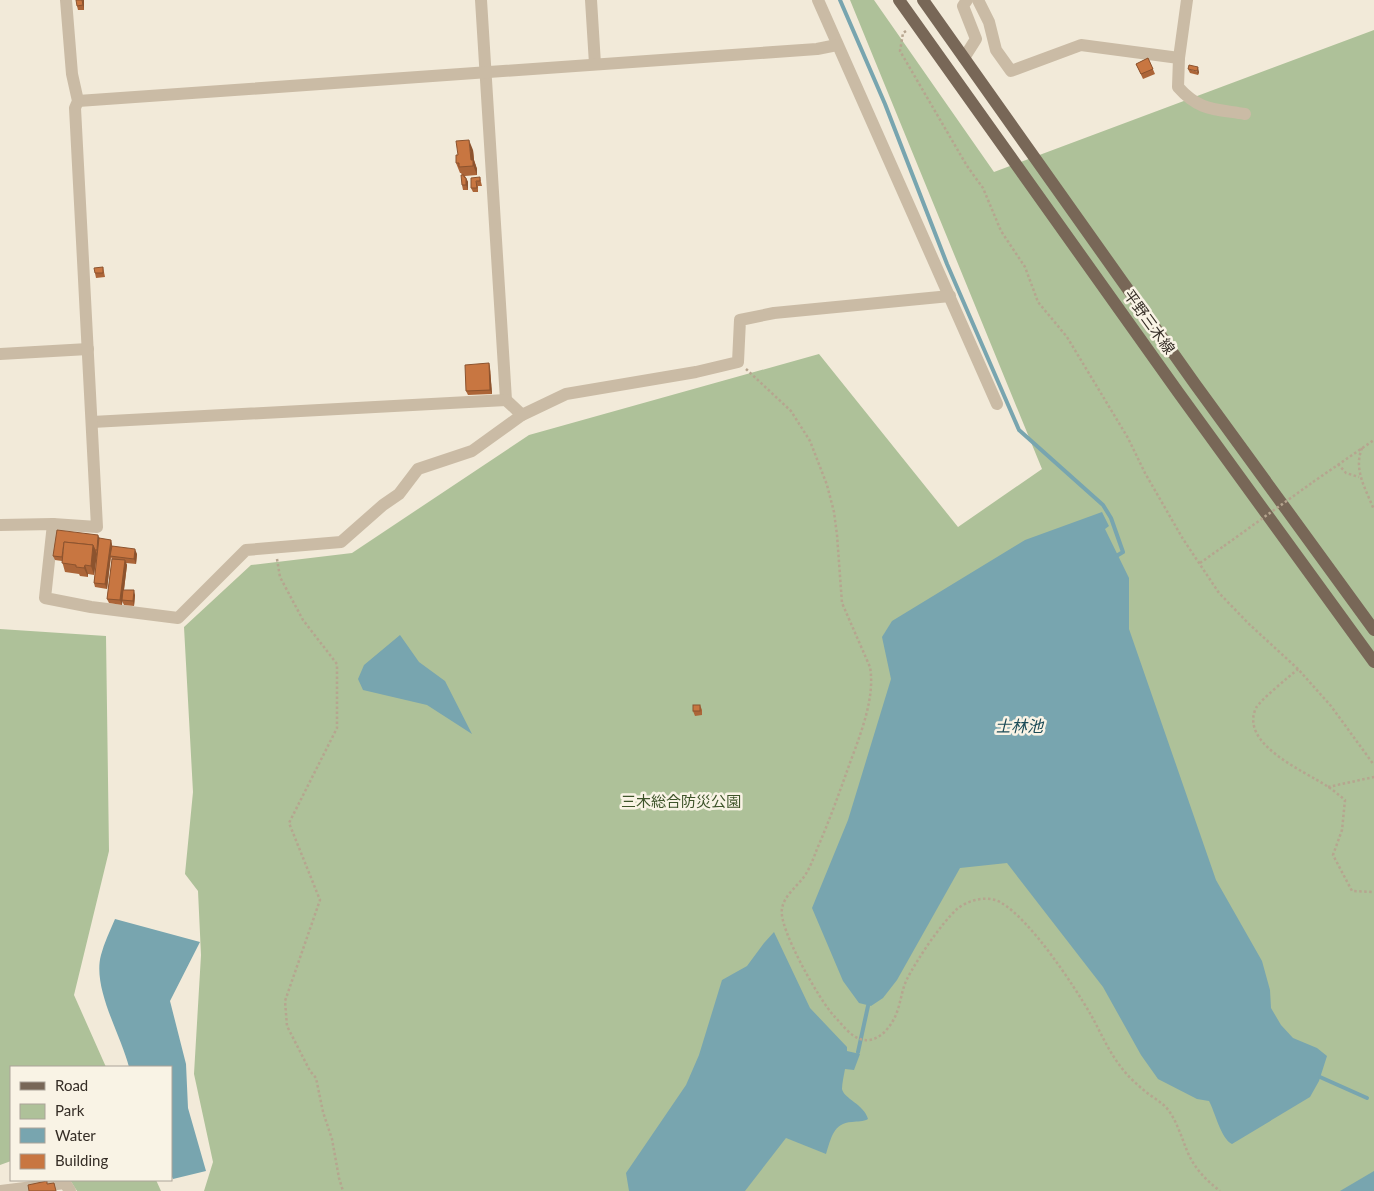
<svg xmlns="http://www.w3.org/2000/svg" width="1374" height="1191" font-family="Lato,'Noto Sans JP',sans-serif">
<rect width="100%" height="100%" fill="#f2ead9"/>
<!-- green -->
<g fill="#aec199">
<path d="M850 0H874L994 172 1374 30V1191H204L213 1162 194 1074 201 955 198 891 185 874 193 792 184 627 251 565 352 553 529 435 819 354 958 527 1042 469Z"/>
<path d="M0 629 106 636 109 851 74 995 106 1067H11V1161L0 1165Z"/>
<path d="M70 1180H156L161 1191H77Z"/>
</g>
<!-- water -->
<g fill="#78a5af">
<path d="M1102 512 1109 526 1105 529 1129 578V629L1216 880 1262 961 1270 990 1271 1008 1281 1025 1293 1038 1317 1048 1327 1056 1319 1081 1310 1097 1232 1144C1221 1139 1215 1112 1209 1101L1197 1099 1158 1079 1141 1055 1103 987 1007 863 960 868 897 980 883 998 871 1006 859 1003 843 981 812 908 848 820 891 679 882 637 892 621 1025 540Z"/>
<path d="M400 635 419 662 445 681 472 734 427 705 363 690 358 679 364 665Z"/>
<path d="M115 919 200 942 170 1001 186 1064 188 1108 206 1171 173 1179 171 1175V1067H129C121 1035 92 988 101 955 104 943 110 931 115 919Z"/>
<path d="M774 932 810 1008 847 1047V1051L860 1054 854 1070 845 1069C844 1075 842 1083 842 1089 844 1099 864 1104 868 1119 863 1122 858 1121 852 1122 833 1123 831 1139 826 1154L786 1138 745 1191H629L626 1173 686 1085 699 1055 722 980 747 966 764 943Z"/>
<path d="M1374 1171V1191H1340Z"/>
</g>
<g fill="none" stroke-linecap="round" stroke-linejoin="round">
<!-- stream -->
<g stroke="#78a5af" stroke-width="4">
<path d="M840 0 885 104 947 264 1019 430 1103 505 1111 518 1123 552 1118 555"/>
<path d="M858 1052 868 1006"/>
<path d="M1320 1077 1367 1098"/>
</g>
<!-- path -->
<g stroke="#b6a58f" stroke-width="2.5" stroke-dasharray="2.5 2.5" stroke-linecap="butt">
<path d="M906 31 903 33 900 51 967 166 983 188 1001 231 1025 267 1038 302 1067 337 1128 438 1145 473 1183 539 1219 593 1249 624 1298 669 1331 706 1374 765"/>
<path d="M746 369 791 411 810 441 827 485 834 512 837 535 842 603 870 667C876 701 857 742 846 774 837 799 828 824 817 849 814 857 811 865 807 872 800 885 784 894 782 909 778 928 820 1001 834 1016 842 1024 850 1036 860 1039 878 1045 892 1026 897 1012 901 1001 902 989 907 979 918 958 940 925 957 909 968 900 987 895 1000 902 1030 919 1073 984 1091 1015 1100 1031 1107 1048 1118 1063 1127 1076 1138 1086 1150 1095 1157 1100 1164 1104 1169 1111 1178 1124 1182 1139 1188 1153 1195 1169 1206 1180 1220 1191"/>
<path d="M1362 448C1353 470 1366 489 1374 510"/>
<path d="M1338 464 1346 473 1359 477"/>
<path d="M1313 482 1374 440"/>
<path d="M277 559 280 577 303 620 337 664V728L289 823 320 900 285 1001 287 1026 310 1071 316 1078 323 1112 332 1139 339 1178 343 1191"/>
<path d="M1200 563 1224 546"/>
<path d="M1298 669C1290 676 1259 701 1256 708 1239 744 1304 771 1327 786 1333 790 1339 795 1345 800L1342 830 1333 855 1352 891 1374 892"/>
<path d="M1328 787 1374 777"/>
</g>
<!-- minor -->
<g stroke="#cabba5" stroke-width="12">
<path d="M481 0 506 400 522 415"/>
<path d="M591 0 595 64"/>
<path d="M818 0 997 404"/>
<path d="M978 0 989 22 996 50 1011 71 1081 45 1179 58"/>
<path d="M1187 0 1179 58 1178 87C1199 111 1215 109 1245 114"/>
<path d="M964 58 976 39 963 6 967 0"/>
<path d="M78 101 817 49 837 45"/>
<path d="M0 354 88 349"/>
<path d="M92 422 506 400"/>
<path d="M53 524 45 598 91 607 178 618 246 550 341 542 383 505 399 494 418 469 472 451 522 415 566 394 696 372 738 362 740 320 774 313 950 296"/>
<path d="M0 525 53 524 97 527 75 108 78 101 72 74 66 0"/>
<path d="M0 1191 65 1183 70 1191"/>
</g>
<!-- major -->
<g stroke="#786757" stroke-width="12">
<path d="M899 0 1178 392 1374 662"/>
<path d="M923 0 1195 384 1374 630"/>
</g>
<!-- path-bridge -->
<path stroke="#b6a58f" stroke-width="2.5" stroke-dasharray="2.5 2.5" stroke-linecap="butt" d="M1224 546 1313 482"/>
</g>
<!-- wall -->
<g fill="#ac6538">
<path d="M84 0V10H78L77 6Z"/>
<path d="M1148 58 1155 74 1143 79 1136 64Z"/>
<path d="M1188 69 1199 72 1198 75 1190 73Z"/>
<path d="M473 150 474 160 477 169V175L465 176 468 182V190H463L462 185V175L461 173H460L456 163Z"/>
<path d="M480 177 481 182 482 186H478V192H473L471 188Z"/>
<path d="M103 267 105 277 96 278 95 273Z"/>
<path d="M489 363 490 368 492 394 468 395 466 391Z"/>
<path d="M100 539 111 540 112 546 137 554 136 564 126 563 127 565 124 590 135 595 134 606 124 605 122 601V605L109 603 107 599 112 560 111 557 107 589 95 587 94 583 97 554 94 575 88 574V577L80 576 79 574 65 572 62 561 55 560 53 556Z"/>
<path d="M700 705 702 710V715L695 716 693 711Z"/>
</g>
<!-- shaded-wall -->
<g fill="#8c532e">
<path d="M82 0H84V10Z"/>
<path d="M1198 67 1199 72 1198 75 1197 71Z"/>
<path d="M469 140 473 150 474 160 477 169V175L471 160Z"/>
<path d="M466 178 468 182V190L466 185Z"/>
<path d="M489 363 490 368 492 394 490 390Z"/>
<path d="M98 535 100 539 98 555 97 550Z"/>
<path d="M111 540 112 545 107 589 105 584Z"/>
<path d="M93 545 97 554 94 575 91 566Z"/>
<path d="M135 549 137 554 136 564 134 559Z"/>
<path d="M125 560 127 565 122 605 120 600Z"/>
<path d="M85 565 88 574V577L84 568Z"/>
<path d="M134 590 135 595 134 606 133 601Z"/>
</g>
<!-- building -->
<g fill="#c87641" stroke="#8c532e">
<path d="M76 0H82L83 5 77 6Z"/>
<path d="M1148 58 1153 69 1141 74 1136 64Z"/>
<path d="M1189 65 1198 67 1197 71 1188 69Z"/>
<path d="M469 140 471 160H473V166L459 167V163H456V155H458L456 141Z"/>
<path d="M461 175H464V177L466 178V185H462Z"/>
<path d="M480 177V181H476L477 188H471V178Z"/>
<path d="M103 267V273H95L94 268Z"/>
<path d="M489 363 490 390 466 391 465 365Z"/>
<path d="M57 530 98 535 97 550H95L93 545 64 542 62 557 53 556Z"/>
<path d="M99 538 111 540 105 584 94 583Z"/>
<path d="M64 542 93 545 91 566 85 565 84 568 76 567V565L62 563Z"/>
<path d="M112 546 135 549 134 559 110 556Z"/>
<path d="M112 559 125 560 120 600 107 599Z"/>
<path d="M123 590H134L133 601 122 600Z"/>
<rect x="693" y="705" width="7" height="6"/>
<path d="M47 1181V1184L54 1183 56 1191H29L28 1185Z"/>
</g>
<g text-anchor="middle" stroke-width="5" stroke-linejoin="round" paint-order="stroke">
<!-- street labels -->
<g font-size="15" fill="#352d26" stroke="#f9f3e5">
<text transform="translate(1149 322) rotate(54)" y="5">平野三木線</text>
</g>
<!-- park labels -->
<g font-size="15" fill="#3e542a" stroke="#f9f3e5">
<text x="681" y="807">三木総合防災公園</text>
</g>
<!-- water labels -->
<g font-size="16" font-style="italic" fill="#1b4b57" stroke="#f9f3e5">
<text x="1019" y="732">士林池</text>
</g>
</g>
<!-- legend -->
<rect x="10" y="1066" width="162" height="115" fill="#f9f3e5" stroke="#aba499"/>
<rect x="20" y="1082" width="25" height="8" fill="#786757" stroke="#aba499"/>
<text x="55" y="1091" font-size="15" fill="#352d26">Road</text>
<rect x="20" y="1104" width="25" height="15" fill="#aec199" stroke="#aba499"/>
<text x="55" y="1116" font-size="15" fill="#352d26">Park</text>
<rect x="20" y="1128" width="25" height="15" fill="#78a5af" stroke="#aba499"/>
<text x="55" y="1141" font-size="15" fill="#352d26">Water</text>
<rect x="20" y="1154" width="25" height="15" fill="#c87641" stroke="#aba499"/>
<text x="55" y="1166" font-size="15" fill="#352d26">Building</text>
</svg>
